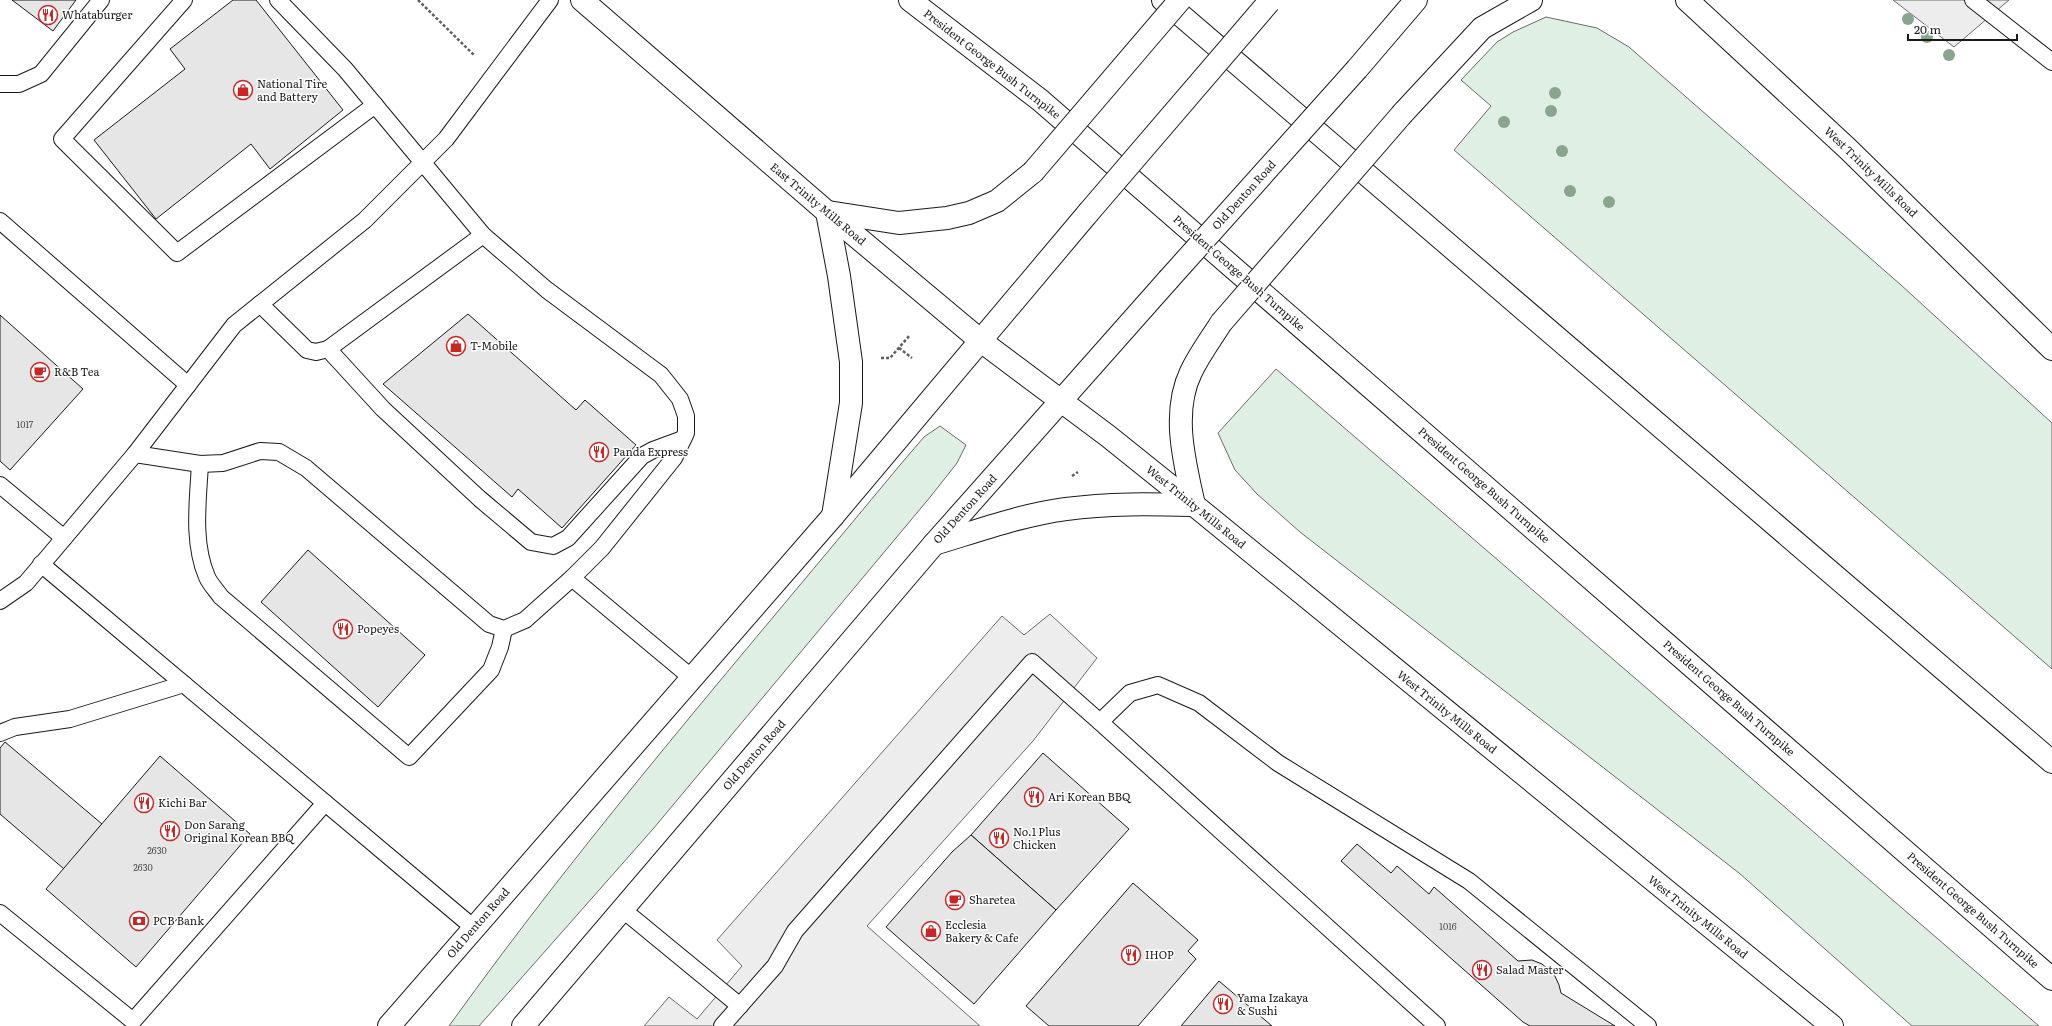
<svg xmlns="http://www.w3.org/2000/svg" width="2052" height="1026" font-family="Literata,serif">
<rect width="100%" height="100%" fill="#fff"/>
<!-- green -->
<g fill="#e0efe3" stroke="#6a6a6a">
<path d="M1546 17 1597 28 1629 47 1901 285 2052 423V669L1454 150 1491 106 1461 80 1497 42 1513 32Z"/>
<path d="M1276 369 2039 1026H1912L1739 873 1300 532 1257 494 1235 470 1218 433Z"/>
<path d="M940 426 966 445 957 463 931 496 653 829 479 1026H449C589 831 747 650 900 465L924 437Z"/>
</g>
<!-- parking -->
<g fill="#ededed" stroke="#6a6a6a">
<path d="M1893 0H2009L1954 47Z"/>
<path d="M1050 614 1097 658 1033 741 867 926 980 1026H644L669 997 697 1019 742 966 717 940 1002 616 1024 635Z"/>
</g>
<!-- building -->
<g fill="#e6e6e6" stroke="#1a1a1a">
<path d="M12 0H76L53 31Z"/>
<path d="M233 0H256L343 110 270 169 251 144 156 219 94 140 185 69 170 49Z"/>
<path d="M468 314 576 410 585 400 636 445 562 528 518 489 512 497 383 384Z"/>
<path d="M0 315 83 389 10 470 0 461Z"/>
<path d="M308 550 425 655 378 707 261 602Z"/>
<path d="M5 742 102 824 64 869 0 814V748Z"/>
<path d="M1043 753 1129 829 1056 910 971 835Z"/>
<path d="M160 756 250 834 136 967 46 889Z"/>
<path d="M971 835 1056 910 974 1004 886 927 952 852Z"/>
<path d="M1357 844 1391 873 1397 866 1429 894 1434 887 1518 961 1532 960 1542 964 1554 974 1559 985 1561 993 1615 1026H1530L1523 1022 1341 861Z"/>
<path d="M1133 883 1198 940 1188 951 1196 959 1138 1026H1049L1026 1006Z"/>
<path d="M1219 981 1272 1026H1181Z"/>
</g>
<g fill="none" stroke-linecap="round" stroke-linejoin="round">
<defs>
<g id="lane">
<path d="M184 0 62 139 177 253 375 105"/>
<path d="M278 0 345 69 483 235 547 290 661 375 680 399 686 416V433L674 458 602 548 572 578"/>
<path d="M1973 0 2052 62"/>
<path d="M0 84H19L41 74 101 0"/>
<path d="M0 221 188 385"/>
<path d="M260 304 307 350 316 352 328 349 483 235"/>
<path d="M328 349 383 409 480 499 531 542 553 546 568 538 642 456 653 450 683 439"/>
<path d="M135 454 234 325 365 220 446 139 550 0"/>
<path d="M200 464C198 501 192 542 207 577 210 584 217 591 221 597L409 757 491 670 500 647 504 629"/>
<path d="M0 485 64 538"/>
<path d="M41 564 474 928"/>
<path d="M0 601 26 583 135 454 200 464 223 463 260 451 279 452 306 468 489 624 504 629 525 620 572 578 692 678"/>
<path d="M1100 722 1130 693 1158 685 1199 703 1278 763 1469 881 1648 1026"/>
<path d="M0 733 15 727 70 719 184 684"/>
<path d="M622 909 740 1006"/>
<path d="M0 913 133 1021 325 803"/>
<path d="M722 1026 775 966 795 931 1032 662 1100 722 1437 1026"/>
</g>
<g id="secondary">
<path d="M582 0 827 212 981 341 1108 436 1194 505 1832 1026"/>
<path d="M1687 0 1848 149 2052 349"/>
<path d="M1357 69 1416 0"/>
<path d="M1403 113 1482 28 1531 0"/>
<path d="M827 212 839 276 851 362V403L833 516"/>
<path d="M828 212 899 223 947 218 969 213 997 201 1033 172"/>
<path d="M1194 505C1185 464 1171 413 1191 372 1199 355 1211 339 1221 323"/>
<path d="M934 544C977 531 1021 515 1066 509 1109 503 1151 504 1194 505"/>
<path d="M389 1026 833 516 1088 213"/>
<path d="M523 1026 934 544 1168 280"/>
</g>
<g id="highway">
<path d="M910 0 1040 100 2052 979"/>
<path d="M1163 0 2052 762"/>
</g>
</defs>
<!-- lane casing -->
<use href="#lane" stroke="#1a1a1a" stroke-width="18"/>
<!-- secondary casing -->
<use href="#secondary" stroke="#1a1a1a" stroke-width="24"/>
<!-- highway casing -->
<use href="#highway" stroke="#1a1a1a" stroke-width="24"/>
<!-- path -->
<g stroke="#5f5f5f" stroke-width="2.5" stroke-dasharray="3 2" stroke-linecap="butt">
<path d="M418 0 475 56"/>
<path d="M899 348 912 358"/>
<path d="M881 358H890L910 335"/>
<path d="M1072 476 1078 472"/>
</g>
<!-- lane -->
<use href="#lane" stroke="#fff" stroke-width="16"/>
<!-- secondary -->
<use href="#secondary" stroke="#fff" stroke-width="22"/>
<!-- highway -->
<use href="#highway" stroke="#fff" stroke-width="22"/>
<defs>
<g id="secondary-bridge">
<path d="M1033 172 1180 0"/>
<path d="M1088 213 1269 2"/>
<path d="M1168 280 1357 69"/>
<path d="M1221 323 1403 113"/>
</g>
</defs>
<!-- secondary-bridge casing -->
<use href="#secondary-bridge" stroke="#1a1a1a" stroke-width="24" stroke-linecap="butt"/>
<!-- secondary-bridge -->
<use href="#secondary-bridge" stroke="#fff" stroke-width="22"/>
</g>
<!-- trees -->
<g fill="#8aa48f">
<circle cx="1908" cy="19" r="6"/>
<circle cx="1927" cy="37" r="6"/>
<circle cx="1949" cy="55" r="6"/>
<circle cx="1555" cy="93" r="6"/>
<circle cx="1551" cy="111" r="6"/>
<circle cx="1504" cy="122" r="6"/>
<circle cx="1562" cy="151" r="6"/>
<circle cx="1570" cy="191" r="6"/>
<circle cx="1609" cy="202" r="6"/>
</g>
<!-- icons -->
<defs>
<symbol id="restaurant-ring" viewBox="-11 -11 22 22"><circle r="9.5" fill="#fff" stroke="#c62828" stroke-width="1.5"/><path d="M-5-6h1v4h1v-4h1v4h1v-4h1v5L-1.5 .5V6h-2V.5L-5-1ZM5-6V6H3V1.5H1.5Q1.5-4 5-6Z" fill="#c62828"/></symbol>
<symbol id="shop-ring" viewBox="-11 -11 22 22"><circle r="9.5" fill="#fff" stroke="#c62828" stroke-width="1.5"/><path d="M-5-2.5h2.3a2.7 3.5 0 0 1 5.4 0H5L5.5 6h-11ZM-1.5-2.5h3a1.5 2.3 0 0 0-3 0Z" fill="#c62828"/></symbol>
<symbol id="cafe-ring" viewBox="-11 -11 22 22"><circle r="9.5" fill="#fff" stroke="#c62828" stroke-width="1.5"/><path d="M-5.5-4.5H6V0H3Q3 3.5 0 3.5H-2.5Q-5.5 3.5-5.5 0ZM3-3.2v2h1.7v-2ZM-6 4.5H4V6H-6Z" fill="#c62828"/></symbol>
<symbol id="bank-ring" viewBox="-11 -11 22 22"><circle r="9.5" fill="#fff" stroke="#c62828" stroke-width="1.5"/><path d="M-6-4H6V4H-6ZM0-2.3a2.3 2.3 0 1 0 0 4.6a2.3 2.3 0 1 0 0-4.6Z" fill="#c62828"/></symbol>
</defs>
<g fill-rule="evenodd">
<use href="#restaurant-ring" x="37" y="4" width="22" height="22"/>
<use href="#shop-ring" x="232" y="79" width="22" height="22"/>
<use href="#shop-ring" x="445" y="335" width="22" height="22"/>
<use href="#cafe-ring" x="29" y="361" width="22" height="22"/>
<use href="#restaurant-ring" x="588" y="441" width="22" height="22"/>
<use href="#restaurant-ring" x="332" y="618" width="22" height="22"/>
<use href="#restaurant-ring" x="1023" y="786" width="22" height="22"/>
<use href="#restaurant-ring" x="133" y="792" width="22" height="22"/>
<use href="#restaurant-ring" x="159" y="820" width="22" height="22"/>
<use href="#restaurant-ring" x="988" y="827" width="22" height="22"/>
<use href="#cafe-ring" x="944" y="889" width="22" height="22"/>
<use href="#bank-ring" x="128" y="910" width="22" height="22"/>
<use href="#shop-ring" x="920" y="920" width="22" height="22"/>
<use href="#restaurant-ring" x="1120" y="944" width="22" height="22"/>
<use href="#restaurant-ring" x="1471" y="959" width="22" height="22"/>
<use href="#restaurant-ring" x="1212" y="993" width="22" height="22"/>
</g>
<g text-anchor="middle" stroke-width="3" stroke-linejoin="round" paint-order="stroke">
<!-- number labels -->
<g font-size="9" fill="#4d4d4d">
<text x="25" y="428">1017</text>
<text x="157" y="854">2630</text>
<text x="143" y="871">2630</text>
<text x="1448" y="930">1016</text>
</g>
<!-- poi labels -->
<g font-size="11" fill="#1a1a1a" stroke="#fff" text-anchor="start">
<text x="62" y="19">Whataburger</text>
<text x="257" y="88">National Tire<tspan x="257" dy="13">and Battery</tspan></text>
<text x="470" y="350">T-Mobile</text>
<text x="54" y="376">R&amp;B Tea</text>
<text x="613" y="456">Panda Express</text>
<text x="357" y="633">Popeyes</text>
<text x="1048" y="801">Ari Korean BBQ</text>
<text x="158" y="807">Kichi Bar</text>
<text x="184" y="829">Don Sarang<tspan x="184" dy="13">Original Korean BBQ</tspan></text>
<text x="1013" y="836">No.1 Plus<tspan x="1013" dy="13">Chicken</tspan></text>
<text x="969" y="904">Sharetea</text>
<text x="153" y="925">PCB Bank</text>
<text x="945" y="929">Ecclesia<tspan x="945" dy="13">Bakery &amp; Cafe</tspan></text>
<text x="1145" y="959">IHOP</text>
<text x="1496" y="974">Salad Master</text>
<text x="1237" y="1002">Yama Izakaya<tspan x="1237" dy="13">&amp; Sushi</tspan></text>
</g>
<!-- street labels -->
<g font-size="11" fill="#1a1a1a" stroke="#fff">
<text transform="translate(992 64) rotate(38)" y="4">President George Bush Turnpike</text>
<text transform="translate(1871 172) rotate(44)" y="4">West Trinity Mills Road</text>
<text transform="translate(1244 195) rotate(-48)" y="4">Old Denton Road</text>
<text transform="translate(818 204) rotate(40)" y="4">East Trinity Mills Road</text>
<text transform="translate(1239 273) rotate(41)" y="4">President George Bush Turnpike</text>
<text transform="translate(1484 485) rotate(41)" y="4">President George Bush Turnpike</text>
<text transform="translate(1196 507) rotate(39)" y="4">West Trinity Mills Road</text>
<text transform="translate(965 509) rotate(-48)" y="4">Old Denton Road</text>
<text transform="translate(1729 698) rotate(41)" y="4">President George Bush Turnpike</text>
<text transform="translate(1447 712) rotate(39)" y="4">West Trinity Mills Road</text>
<text transform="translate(754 755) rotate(-49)" y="4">Old Denton Road</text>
<text transform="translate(1973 910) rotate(41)" y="4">President George Bush Turnpike</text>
<text transform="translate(1698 917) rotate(39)" y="4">West Trinity Mills Road</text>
<text transform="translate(478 923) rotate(-49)" y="4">Old Denton Road</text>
</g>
</g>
<!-- scale -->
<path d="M1908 34v6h109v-6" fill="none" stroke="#1a1a1a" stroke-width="2"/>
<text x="1914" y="34" font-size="12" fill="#1a1a1a" stroke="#ffffff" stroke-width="3" paint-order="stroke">20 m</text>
</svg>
